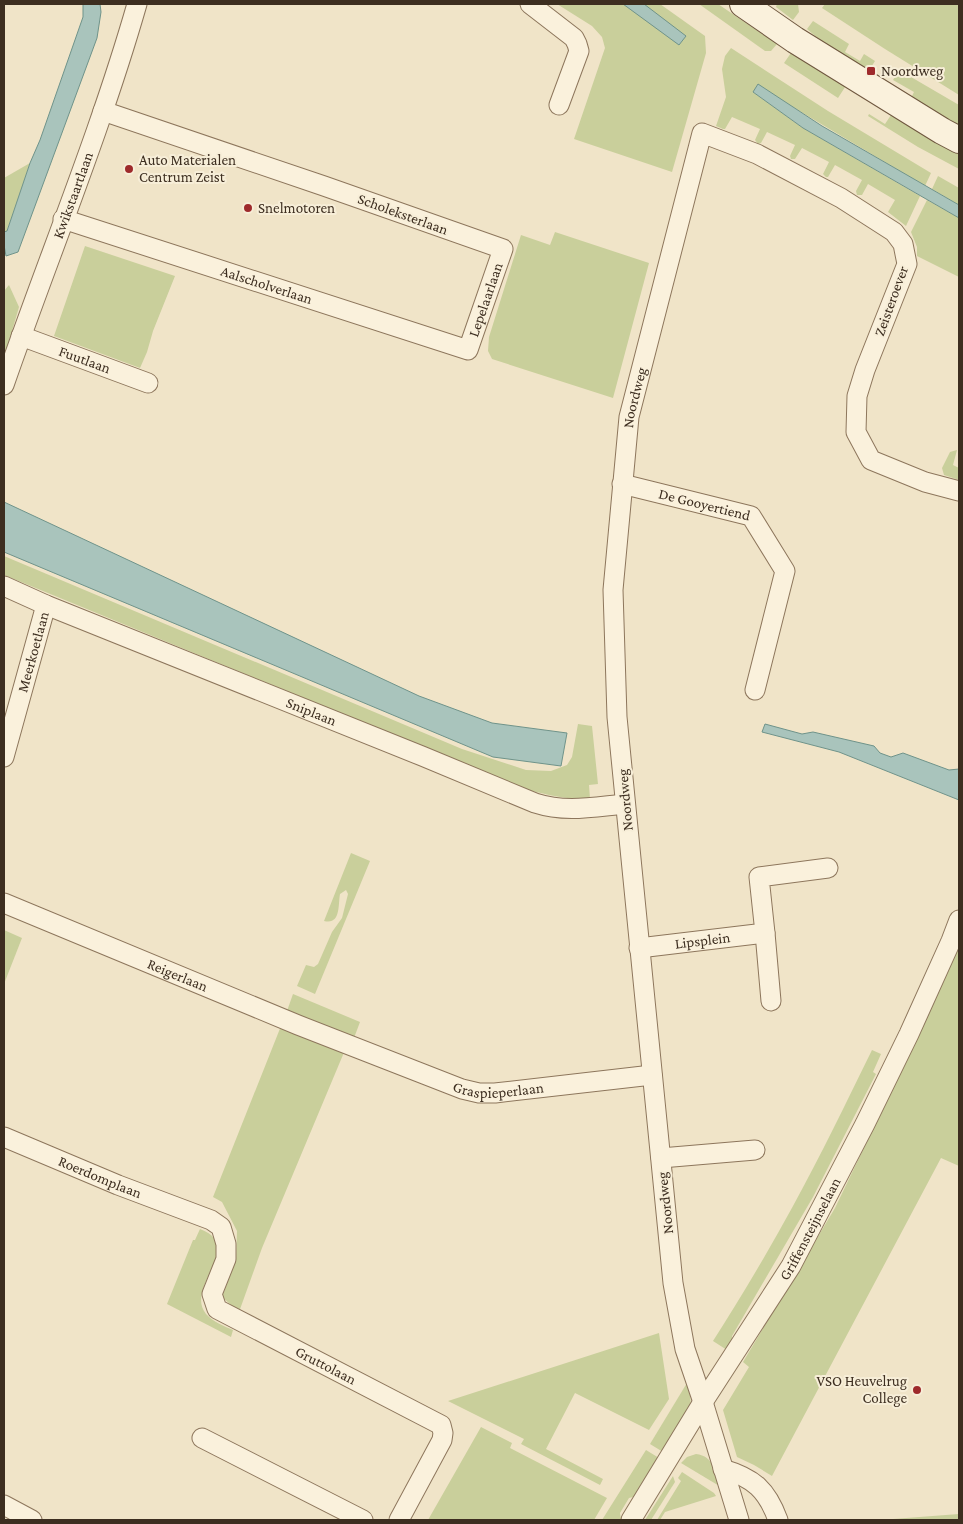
<svg xmlns="http://www.w3.org/2000/svg" width="963" height="1524" font-family="'Crimson Pro',serif">
<rect width="100%" height="100%" fill="#f0e4c8"/>
<!-- green -->
<g fill="#c9cf9b">
<path d="M557 4H660L705 36 706 53 672 172 574 139 605 48 602 37 592 26Z"/>
<path d="M699 4H718L777 44 771 51H765Z"/>
<path d="M777 4H798L799 12 793 20 776 7Z"/>
<path d="M825 4H959V95L885 49 822 8Z"/>
<path d="M813 21 849 44 845 52 860 61 864 54 875 61 868 72 827 46 807 29Z"/>
<path d="M731 48 828 111 931 173 925 186 791 106 753 92 803 128 920 196 906 226 888 212 895 200 868 184 862 195H857L856 191 862 180 835 165 828 177H826L823 174 829 162 802 148 795 159H791L790 156 795 145 767 132 761 143 758 144 755 140 760 129 732 117 725 129H723L716 126 726 97 722 69 725 56Z"/>
<path d="M791 53C808 65 828 73 847 84L838 98 784 63Z"/>
<path d="M899 70 959 105V126L911 98 914 92 893 80Z"/>
<path d="M893 112 959 150V169L918 147 868 116 869 114 885 124Z"/>
<path d="M30 163 7 231 4 232V178Z"/>
<path d="M938 176 959 188V205L932 189Z"/>
<path d="M927 200 959 218V277L917 256V247L911 232Z"/>
<path d="M555 232 649 263 613 398 492 359 488 351 489 337 521 235 550 245Z"/>
<path d="M85 246 175 276 153 331 147 352 140 368 54 336Z"/>
<path d="M9 285 19 307 4 359V291Z"/>
<path d="M957 450 953 465 959 468V480L944 475 942 468 950 452Z"/>
<path d="M4 556 462 749 526 770 551 771 567 765 572 757 578 724 592 726 598 784 589 785 590 799C568 800 549 795 528 790L4 575Z"/>
<path d="M351 853 370 861 315 994 297 986 306 965 314 967 318 964 332 932 342 918 348 894 346 890 340 894C338 905 341 925 324 921Z"/>
<path d="M4 930 22 938 4 984Z"/>
<path d="M959 944V1166L941 1158 772 1476 754 1465 737 1457 723 1410 749 1367 743 1362 835 1208 922 1027Z"/>
<path d="M293 994 360 1022 354 1038 287 1011Z"/>
<path d="M281 1026 345 1050 262 1248 239 1312 222 1297 236 1260 237 1231 222 1202 213 1197Z"/>
<path d="M872 1050 881 1054 873 1072 876 1074 813 1197 732 1336V1341L727 1350 713 1341C741 1297 768 1252 793 1206 821 1155 846 1103 872 1050Z"/>
<path d="M200 1229C246 1246 184 1287 206 1314 213 1322 224 1326 233 1330L231 1337 167 1304 193 1240H195Z"/>
<path d="M659 1333 669 1399 649 1430 575 1393 546 1449 603 1479 600 1485 521 1444 524 1439 448 1401Z"/>
<path d="M687 1383 690 1394 691 1406 663 1452 650 1444Z"/>
<path d="M481 1427 512 1443 510 1448 607 1498 594 1520H428Z"/>
<path d="M646 1450 659 1458 637 1496 629 1498 620 1513 621 1520H602Z"/>
<path d="M696 1454C714 1456 716 1473 721 1487L681 1463 687 1457Z"/>
<path d="M682 1472 714 1493 716 1496 665 1512 660 1520H657L681 1481 678 1478Z"/>
<path d="M673 1476 675 1482 651 1520H645Z"/>
<path d="M959 1514V1520H850L893 1519Z"/>
</g>
<!-- water -->
<g fill="#a9c4bc" stroke="#6f938a">
<path d="M83 4H100L101 12 97 38 18 252 6 256 4 245V232L7 231 30 163 40 140 83 17Z"/>
<path d="M623 4H644L686 36 679 45Z"/>
<path d="M758 84 822 126 959 205V218L803 128 753 92Z"/>
<path d="M4 502 419 696 492 723 567 733 561 766 493 757 4 552Z"/>
<path d="M765 724 802 734 813 732 874 746 880 753 891 757 903 753 949 770 959 769V800L839 752 762 732Z"/>
</g>
<g fill="none" stroke-linecap="round" stroke-linejoin="round">
<defs>
<g id="street">
<path d="M530 4 574 38 577 44 579 51 559 105"/>
<path id="s1" d="M63 219 468 350 503 249 324 186 103 111"/>
<path id="s2" d="M21 336 148 383"/>
<path id="s3" d="M4 385C48 258 100 133 137 4"/>
<path id="s4" d="M622 484 751 516 785 571 755 690"/>
<path id="s5" d="M4 586 46 605 422 756 535 803C566 813 593 807 625 804"/>
<path id="s6" d="M4 757 46 605"/>
<path id="s7" d="M4 903 298 1025 462 1089 479 1093H495L652 1075"/>
<path d="M765 933 771 1001"/>
<path id="s8" d="M639 948 765 933 759 877 828 868"/>
<path id="s9" d="M4 1137 118 1185 211 1220 221 1227 226 1244V1259L212 1294 217 1309 441 1425 443 1433 442 1440 399 1520"/>
<path d="M661 1158 755 1150"/>
<path d="M202 1438 363 1520"/>
<path d="M723 1469C754 1478 767 1490 778 1520"/>
<path d="M4 1505 32 1520"/>
<path id="s10" d="M631 1520 703 1402 791 1266 865 1124 909 1034 951 941 959 920"/>
<path id="s11" d="M739 1520 703 1402 685 1349 673 1283 617 717 613 590 629 417 702 133 757 154 841 198 894 232 903 244 907 264 865 370 857 396 856 432 871 460 925 482 959 491"/>
</g>
<path id="secondary" d="M743 4 795 40 942 131 959 140"/>
</defs>
<!-- street casing -->
<use href="#street" stroke="#8d765c" stroke-width="21"/>
<!-- secondary casing -->
<use href="#secondary" stroke="#6f573f" stroke-width="28"/>
<!-- street -->
<use href="#street" stroke="#faf1dc" stroke-width="19"/>
<!-- secondary -->
<use href="#secondary" stroke="#faf1dc" stroke-width="26"/>
</g>
<!-- markers -->
<g fill="#9e2a2b" stroke="#f7eed8" stroke-width="2">
<rect x="866" y="66" width="10" height="10" rx="2.5"/>
<circle cx="129" cy="169" r="5"/>
<circle cx="248" cy="208" r="5"/>
<circle cx="917" cy="1390" r="5"/>
</g>
<g text-anchor="middle" stroke-width="4" stroke-linejoin="round" paint-order="stroke">
<!-- poi labels -->
<g font-size="15" fill="#3d2e20" stroke="#f7eed8" text-anchor="start">
<text x="881" y="76">Noordweg</text>
<text x="139" y="165">Auto Materialen<tspan x="139" dy="17">Centrum Zeist</tspan></text>
<text x="258" y="213">Snelmotoren</text>
<text x="907" y="1386" text-anchor="end">VSO Heuvelrug<tspan x="907" dy="17">College</tspan></text>
</g>
<!-- street labels -->
<g font-size="15" fill="#3d2e20" stroke="#f7eed8">
<text dy="5" stroke="none"><textPath href="#s3" startOffset="202">Kwikstaartlaan</textPath></text>
<text transform="translate(403 214) rotate(20)" y="5">Scholeksterlaan</text>
<text dy="5" stroke="none"><textPath href="#s1" startOffset="214">Aalscholverlaan</textPath></text>
<text dy="5" stroke="none"><textPath href="#s1" startOffset="479">Lepelaarlaan</textPath></text>
<text transform="translate(891 301) rotate(-70)" y="5">Zeisteroever</text>
<text dy="5" stroke="none"><textPath href="#s2" startOffset="68">Fuutlaan</textPath></text>
<text dy="5" stroke="none"><textPath href="#s11" startOffset="1136">Noordweg</textPath></text>
<text dy="5" stroke="none"><textPath href="#s4" startOffset="85">De Gooyertiend</textPath></text>
<text dy="5" stroke="none"><textPath href="#s6" startOffset="109">Meerkoetlaan</textPath></text>
<text dy="5" stroke="none"><textPath href="#s5" startOffset="332">Sniplaan</textPath></text>
<text transform="translate(625 800) rotate(-95)" y="5">Noordweg</text>
<text dy="5" stroke="none"><textPath href="#s8" startOffset="64">Lipsplein</textPath></text>
<text dy="5" stroke="none"><textPath href="#s7" startOffset="188">Reigerlaan</textPath></text>
<text dy="5" stroke="none"><textPath href="#s7" startOffset="531">Graspieperlaan</textPath></text>
<text dy="5" stroke="none"><textPath href="#s9" startOffset="104">Roerdomplaan</textPath></text>
<text transform="translate(665 1203) rotate(-96)" y="5">Noordweg</text>
<text dy="5" stroke="none"><textPath href="#s10" startOffset="342">Griffensteijnselaan</textPath></text>
<text dy="5" stroke="none"><textPath href="#s9" startOffset="444">Gruttolaan</textPath></text>
</g>
</g>
<!-- border -->
<rect width="963" height="1524" fill="none" stroke="#3d2e20" stroke-width="10"/>
</svg>
